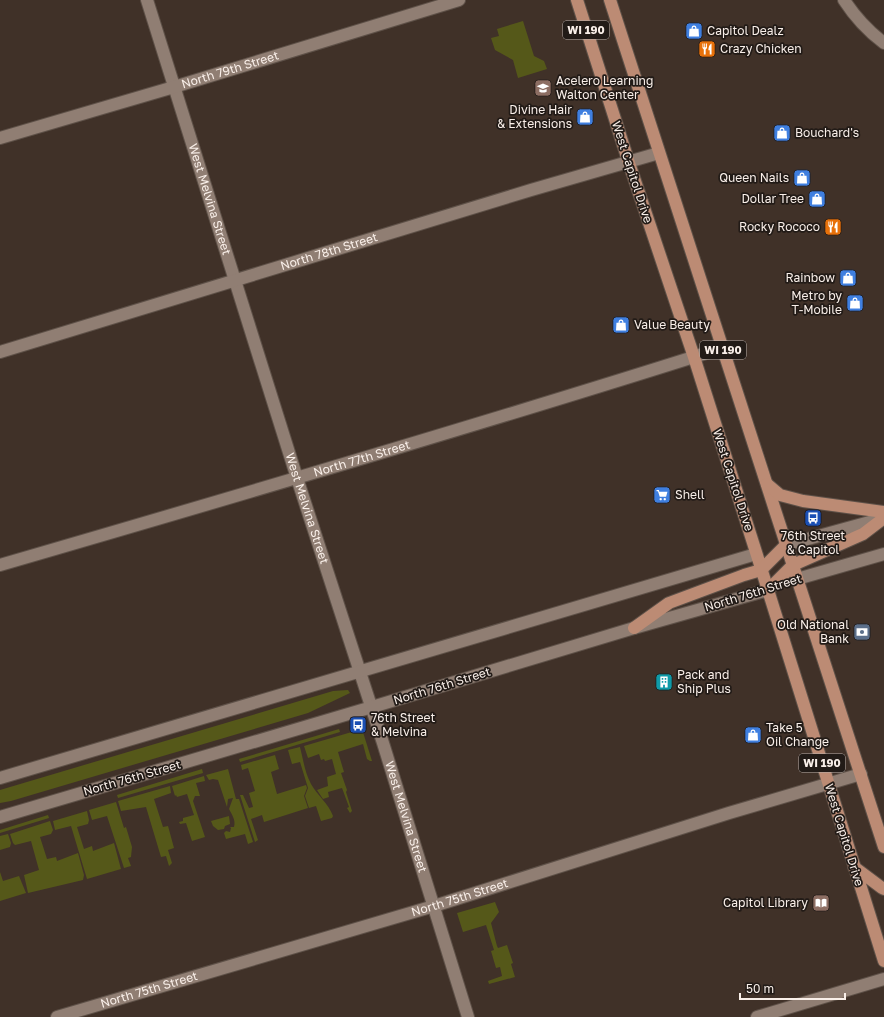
<svg xmlns="http://www.w3.org/2000/svg" width="884" height="1017" font-family="'Golos Text',sans-serif">
<rect width="100%" height="100%" fill="#403128"/>
<!-- green -->
<g fill="#555819">
<path d="M523 21 534 56 544 61 547 69 518 78 513 60 495 50 491 38 499 36 497 29Z"/>
<path d="M348 690 350 693 308 713 11 801 0 803V790L333 691Z"/>
<path d="M339 729 340 732 240 762 239 759Z"/>
<path d="M362 729 372 761H370L367 759 363 744 338 752 344 772 341 773 347 790 346 792 352 811 350 813 347 808 349 807 342 788 328 792 329 797 323 799 317 790 328 786 327 777 336 774 332 759 325 761 324 759 321 760 319 754 308 758 304 746Z"/>
<path d="M300 747C303 759 305 773 311 784 317 795 329 804 333 816L332 818 321 821 316 806 309 808 305 796 308 788 300 762 292 764 288 750Z"/>
<path d="M275 755 279 769 271 772 277 794 306 785 307 788 304 796 308 808 264 822 262 815 251 819 258 840 255 842 240 795H243L249 808 253 807 249 793 255 791 248 768 242 770 241 765Z"/>
<path d="M202 769 203 773 118 798 117 795Z"/>
<path d="M228 769 236 799H239L253 842 248 844 245 834 226 839 224 833 226 831 230 832 231 828 230 827H234C236 820 232 815 229 809L233 798 228 799 227 807 218 780 213 779 209 780 206 775Z"/>
<path d="M204 776 205 781 196 783 200 796H195L193 801 205 837 192 841 186 823 180 824 179 822 183 821V818L194 815 187 794 177 797 176 795 175 796 172 786Z"/>
<path d="M170 786 171 793 154 799 163 827 168 826 174 848 168 850 172 863 169 866 166 856 161 857 146 807 121 811 118 801Z"/>
<path d="M116 802 124 828 126 827 132 847 131 857 128 858 131 866 124 868 107 816 92 820 89 810Z"/>
<path d="M87 811 89 820 88 824 77 827 84 849 92 846 93 851 114 843 121 869 87 879 71 826 55 830 53 821Z"/>
<path d="M48 815 49 818 0 833V830Z"/>
<path d="M229 816 230 824 225 826 224 829 218 830 213 826 211 821Z"/>
<path d="M50 821 53 830 51 834 40 837 47 859 56 857 57 861 78 853 84 875 83 880 28 893 24 875 39 870 31 841 15 845 13 843 10 834Z"/>
<path d="M8 834 11 843 10 847 0 850V836Z"/>
<path d="M0 872 3 881 19 876 26 893 0 901Z"/>
<path d="M495 902 499 912 491 923 497 946 498 948 507 945 513 963 511 964 515 977 489 984 488 981 502 976 500 967 496 968 491 951 494 950 486 925 463 932 457 913Z"/>
</g>
<g fill="none" stroke-linecap="round" stroke-linejoin="round">
<defs>
<g id="street">
<path id="s1" d="M147 0 297 478 383 743 468 1017"/>
<path d="M844 0C855 17 868 31 884 43"/>
<path id="s2" d="M0 138 174 87 459 0"/>
<path id="s3" d="M0 352 531 190 659 153"/>
<path id="s4" d="M0 565C241 495 483 424 722 348"/>
<path id="s5" d="M57 1017 434 906 729 813 861 774"/>
<path d="M757 1017 884 979"/>
</g>
<g id="secondary">
<path d="M786 545 884 518"/>
<path d="M797 579 884 554"/>
<path d="M0 778 756 554"/>
<path d="M0 817 372 707 634 628 768 590"/>
</g>
<g id="primary">
<path d="M577 0 629 163 694 357 768 590 884 961"/>
<path d="M610 0 884 847"/>
<path d="M767 484 780 495 803 501 884 512"/>
<path d="M768 590 793 565 863 534 884 518"/>
<path d="M634 628 669 603 744 575 761 570 786 545"/>
<path d="M854 867 882 888 884 889"/>
</g>
</defs>
<!-- street casing -->
<use href="#street" stroke="#5e5148" stroke-width="14"/>
<!-- secondary casing -->
<use href="#secondary" stroke="#5e5148" stroke-width="14"/>
<!-- primary casing -->
<use href="#primary" stroke="#5e5148" stroke-width="14"/>
<!-- street -->
<use href="#street" stroke="#907e73" stroke-width="12"/>
<!-- secondary -->
<use href="#secondary" stroke="#907e73" stroke-width="12"/>
<!-- primary -->
<use href="#primary" stroke="#bc8b74" stroke-width="12"/>
</g>
<!-- icons -->
<defs>
<symbol id="shop-square" viewBox="-11 -11 22 22"><rect x="-9" y="-9" width="18" height="18" rx="4" fill="#3f7fe0" stroke="#221b17"/><path d="M-5-2.5h2.3a2.7 3.5 0 0 1 5.4 0H5L5.5 6h-11ZM-1.5-2.5h3a1.5 2.3 0 0 0-3 0Z" fill="#fff"/></symbol>
<symbol id="restaurant-square" viewBox="-11 -11 22 22"><rect x="-9" y="-9" width="18" height="18" rx="4" fill="#e8710a" stroke="#221b17"/><path d="M-5-6h1v4h1v-4h1v4h1v-4h1v5L-1.5 .5V6h-2V.5L-5-1ZM5-6V6H3V1.5H1.5Q1.5-4 5-6Z" fill="#fff"/></symbol>
<symbol id="school-square" viewBox="-11 -11 22 22"><rect x="-9" y="-9" width="18" height="18" rx="4" fill="#8d6e63" stroke="#221b17"/><path d="M0-5L7-2L0 1L-7-2ZM-4 1L0 2.5L4 1V4Q0 6-4 4Z" fill="#fff"/></symbol>
<symbol id="supermarket-square" viewBox="-11 -11 22 22"><rect x="-9" y="-9" width="18" height="18" rx="4" fill="#3f7fe0" stroke="#221b17"/><path d="M-6-5.5h2.5l.6 2H6L4.5 2H-2.5L-4.4-4H-6ZM-1.5 3.2a1.3 1.3 0 1 0 .1 0ZM3 3.2a1.3 1.3 0 1 0 .1 0Z" fill="#fff"/></symbol>
<symbol id="bus-square" viewBox="-11 -11 22 22"><rect x="-9" y="-9" width="18" height="18" rx="4" fill="#1a4fb4" stroke="#221b17"/><path d="M-5-6H5V4H4V6H2V4H-2V6H-4V4H-5ZM-3.5-4V0h7V-4ZM-3.5 1.2v1.5H-2V1.2ZM2 1.2v1.5H3.5V1.2Z" fill="#fff"/></symbol>
<symbol id="bank-square" viewBox="-11 -11 22 22"><rect x="-9" y="-9" width="18" height="18" rx="4" fill="#5c6f8a" stroke="#221b17"/><path d="M-6-4H6V4H-6ZM0-2.3a2.3 2.3 0 1 0 0 4.6a2.3 2.3 0 1 0 0-4.6Z" fill="#fff"/></symbol>
<symbol id="building-square" viewBox="-11 -11 22 22"><rect x="-9" y="-9" width="18" height="18" rx="4" fill="#0f9aa8" stroke="#221b17"/><path d="M-4-6H4V6H1V3H-1V6H-4ZM-2.5-4.3h1.7v1.8h-1.7ZM.8-4.3h1.7v1.8H.8ZM-2.5-1h1.7V.8h-1.7ZM.8-1h1.7V.8H.8Z" fill="#fff"/></symbol>
<symbol id="library-square" viewBox="-11 -11 22 22"><rect x="-9" y="-9" width="18" height="18" rx="4" fill="#8d6e63" stroke="#221b17"/><path d="M-6-4Q-3-5.5-.7-3.5V5Q-3 3-6 4ZM6-4Q3-5.5 .7-3.5V5Q3 3 6 4Z" fill="#fff"/></symbol>
</defs>
<g fill-rule="evenodd">
<use href="#shop-square" x="684" y="21" width="20" height="20"/>
<use href="#restaurant-square" x="697" y="39" width="20" height="20"/>
<use href="#school-square" x="533" y="78" width="20" height="20"/>
<use href="#shop-square" x="575" y="107" width="20" height="20"/>
<use href="#shop-square" x="772" y="123" width="20" height="20"/>
<use href="#shop-square" x="792" y="168" width="20" height="20"/>
<use href="#shop-square" x="807" y="189" width="20" height="20"/>
<use href="#restaurant-square" x="823" y="217" width="20" height="20"/>
<use href="#shop-square" x="838" y="268" width="20" height="20"/>
<use href="#shop-square" x="845" y="293" width="20" height="20"/>
<use href="#shop-square" x="611" y="315" width="20" height="20"/>
<use href="#supermarket-square" x="652" y="485" width="20" height="20"/>
<use href="#bus-square" x="803" y="508" width="20" height="20"/>
<use href="#bank-square" x="852" y="622" width="20" height="20"/>
<use href="#building-square" x="654" y="672" width="20" height="20"/>
<use href="#bus-square" x="348" y="715" width="20" height="20"/>
<use href="#shop-square" x="743" y="725" width="20" height="20"/>
<use href="#library-square" x="811" y="893" width="20" height="20"/>
</g>
<g text-anchor="middle" stroke-width="3.5" stroke-linejoin="round" paint-order="stroke">
<!-- shield labels -->
<g fill="#221b17" stroke="#b8afaa" stroke-width="1">
<rect x="563" y="21" width="46" height="18" rx="3"/>
<rect x="700" y="341" width="46" height="18" rx="3"/>
<rect x="799" y="754" width="46" height="18" rx="3"/>
</g>
<g font-size="11" font-weight="bold" fill="#f9efe9">
<text x="586" y="34">WI 190</text>
<text x="723" y="354">WI 190</text>
<text x="822" y="767">WI 190</text>
</g>
<!-- poi labels -->
<g font-size="12" fill="#f9efe9" stroke="#221b17" text-anchor="start">
<text x="707" y="35">Capitol Dealz</text>
<text x="720" y="53">Crazy Chicken</text>
<text x="556" y="85">Acelero Learning<tspan x="556" dy="14">Walton Center</tspan></text>
<text x="572" y="114" text-anchor="end">Divine Hair<tspan x="572" dy="14">&amp; Extensions</tspan></text>
<text x="795" y="137">Bouchard's</text>
<text x="789" y="182" text-anchor="end">Queen Nails</text>
<text x="804" y="203" text-anchor="end">Dollar Tree</text>
<text x="820" y="231" text-anchor="end">Rocky Rococo</text>
<text x="835" y="282" text-anchor="end">Rainbow</text>
<text x="842" y="300" text-anchor="end">Metro by<tspan x="842" dy="14">T-Mobile</tspan></text>
<text x="634" y="329">Value Beauty</text>
<text x="675" y="499">Shell</text>
<text x="813" y="540" text-anchor="middle">76th Street<tspan x="813" dy="14">&amp; Capitol</tspan></text>
<text x="849" y="629" text-anchor="end">Old National<tspan x="849" dy="14">Bank</tspan></text>
<text x="677" y="679">Pack and<tspan x="677" dy="14">Ship Plus</tspan></text>
<text x="371" y="722">76th Street<tspan x="371" dy="14">&amp; Melvina</tspan></text>
<text x="766" y="732">Take 5<tspan x="766" dy="14">Oil Change</tspan></text>
<text x="808" y="907" text-anchor="end">Capitol Library</text>
</g>
<!-- street labels -->
<g font-size="12" fill="#f9efe9" stroke="#221b17">
<text dy="4" stroke="none"><textPath href="#s2" startOffset="240">North 79th Street</textPath></text>
<text transform="translate(632 172) rotate(72)" y="4">West Capitol Drive</text>
<text dy="4" stroke="none"><textPath href="#s1" startOffset="209">West Melvina Street</textPath></text>
<text dy="4" stroke="none"><textPath href="#s3" startOffset="344">North 78th Street</textPath></text>
<text dy="4" stroke="none"><textPath href="#s4" startOffset="377">North 77th Street</textPath></text>
<text transform="translate(733 480) rotate(72)" y="4">West Capitol Drive</text>
<text dy="4" stroke="none"><textPath href="#s1" startOffset="533">West Melvina Street</textPath></text>
<text transform="translate(753 593) rotate(-17)" y="4">North 76th Street</text>
<text transform="translate(442 686) rotate(-17)" y="4">North 76th Street</text>
<text transform="translate(132 778) rotate(-16)" y="4">North 76th Street</text>
<text dy="4" stroke="none"><textPath href="#s1" startOffset="857">West Melvina Street</textPath></text>
<text transform="translate(844 835) rotate(73)" y="4">West Capitol Drive</text>
<text dy="4" stroke="none"><textPath href="#s5" startOffset="420">North 75th Street</textPath></text>
<text dy="4" stroke="none"><textPath href="#s5" startOffset="96">North 75th Street</textPath></text>
</g>
</g>
<!-- scale -->
<path d="M740 993v6h105v-6" fill="none" stroke="#f9efe9" stroke-width="2"/>
<text x="746" y="993" font-size="12" fill="#f9efe9" stroke="#221b17" stroke-width="3" paint-order="stroke">50 m</text>
</svg>
